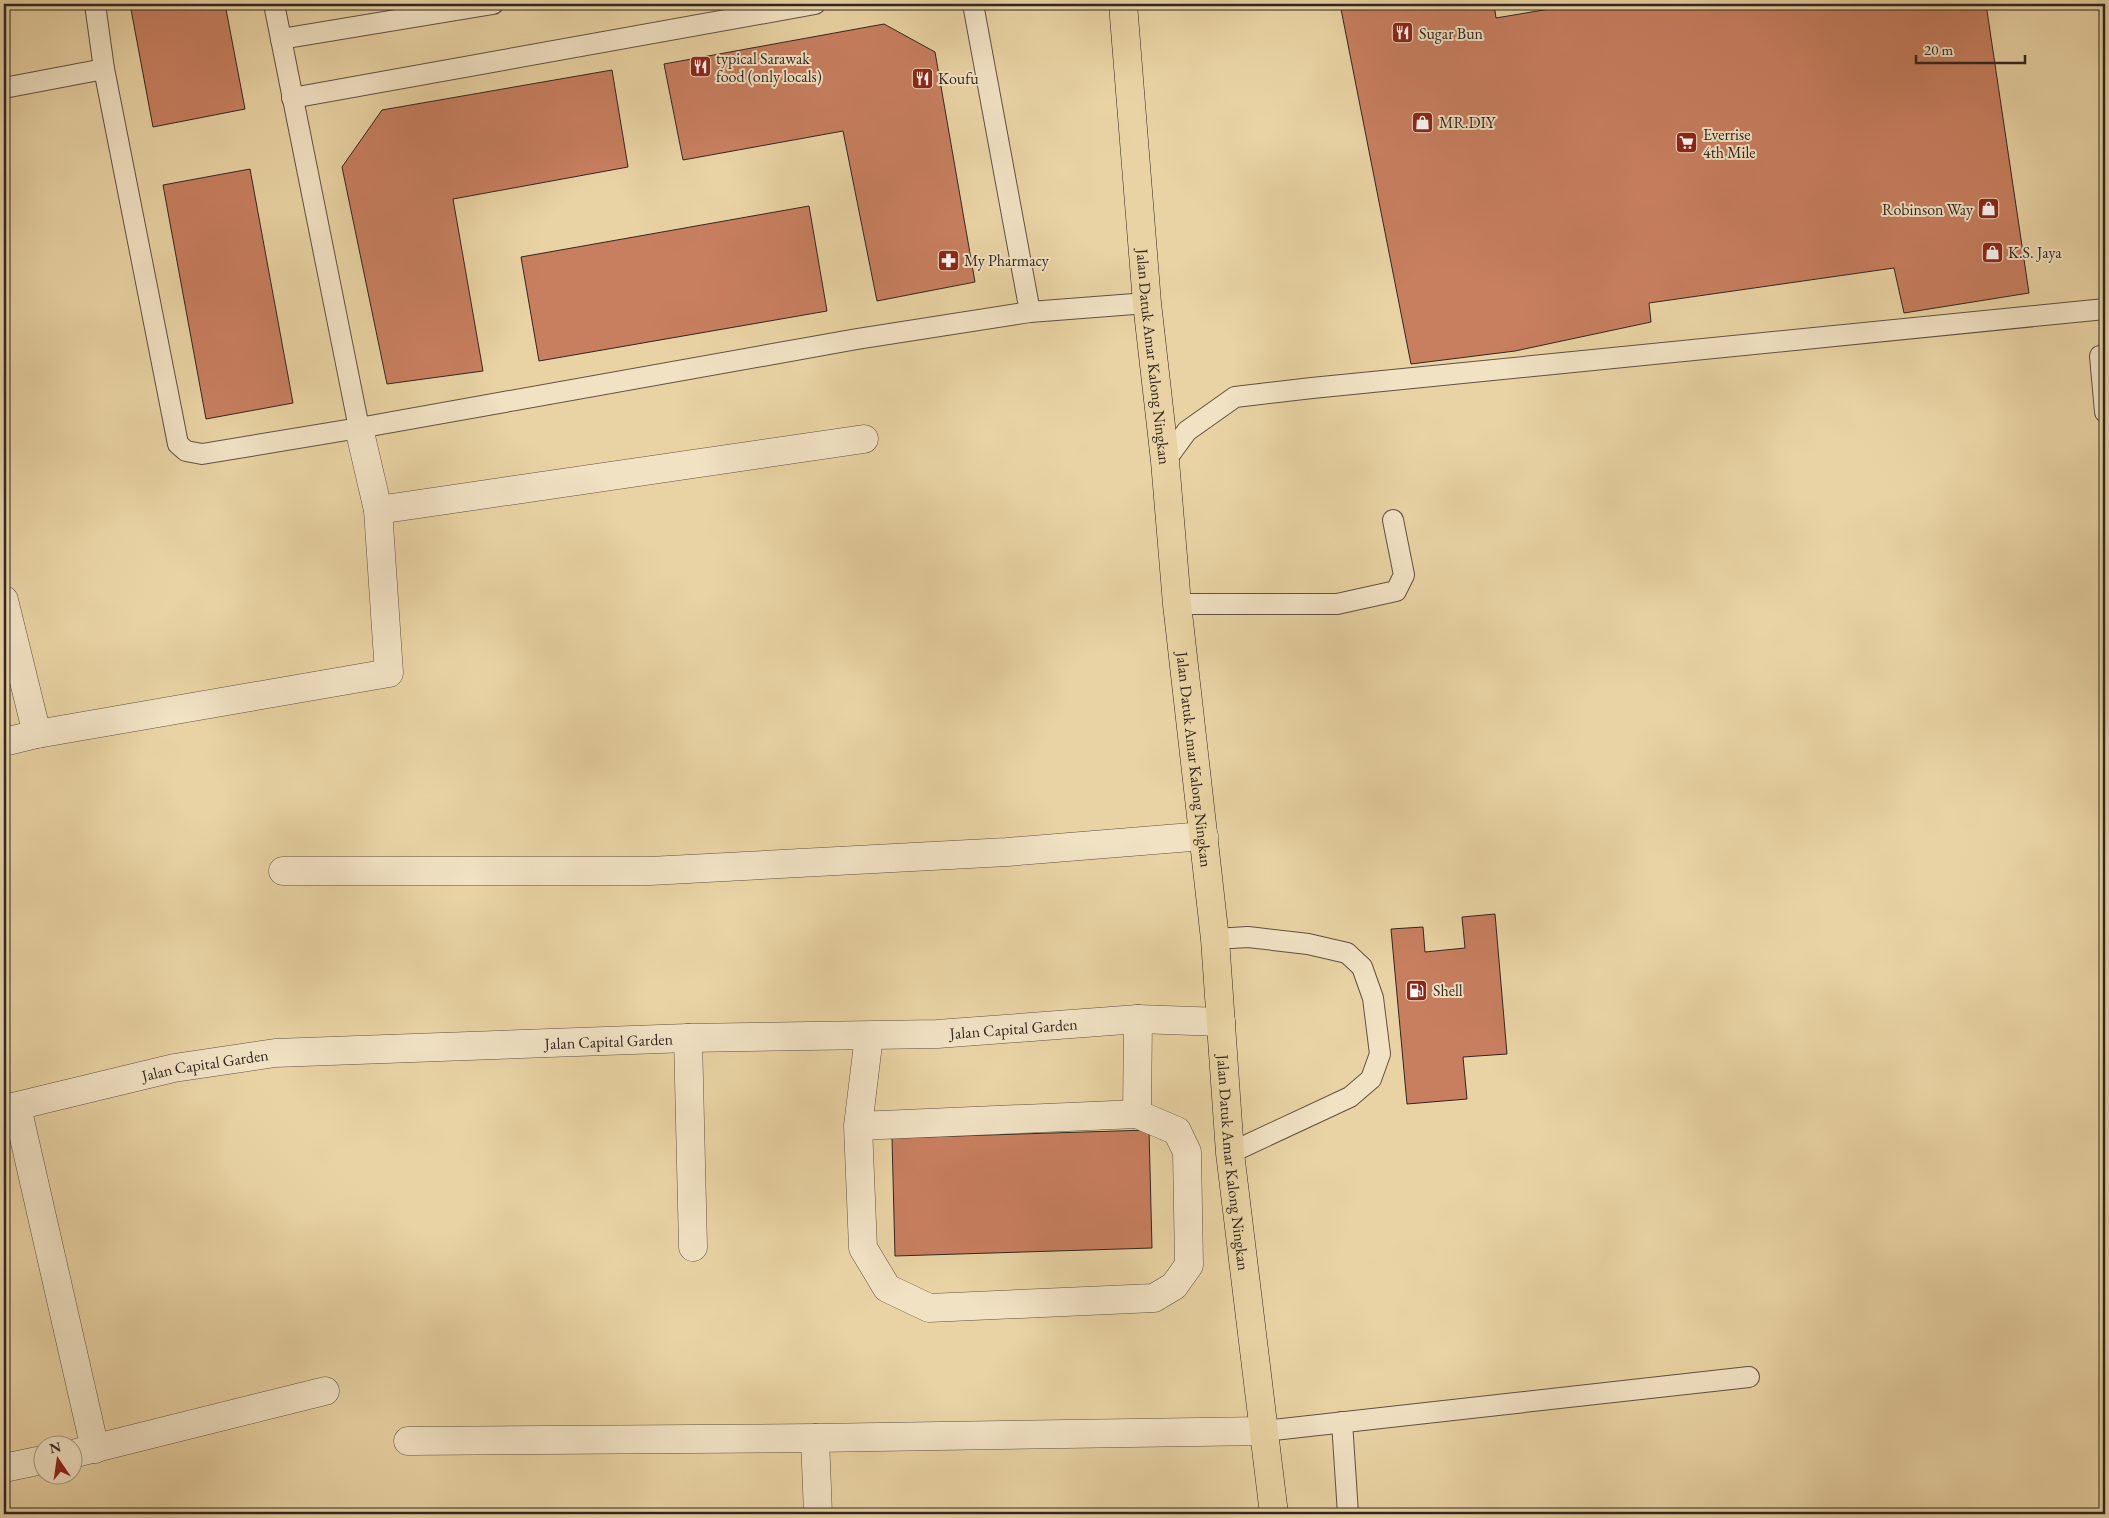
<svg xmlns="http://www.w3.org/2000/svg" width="2109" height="1518" font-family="'EB Garamond',serif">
<rect width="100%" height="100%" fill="#e9d3a4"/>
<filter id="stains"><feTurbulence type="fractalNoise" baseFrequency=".004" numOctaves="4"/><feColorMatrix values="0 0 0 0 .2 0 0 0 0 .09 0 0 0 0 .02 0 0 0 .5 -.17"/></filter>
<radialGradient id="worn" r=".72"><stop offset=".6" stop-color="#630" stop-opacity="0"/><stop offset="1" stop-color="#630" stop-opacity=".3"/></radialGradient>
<!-- building -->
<g fill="#c87f60" stroke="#312620">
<path d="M130 4H225L245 109 153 127Z"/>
<path d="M1340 4H1494L1496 18 1579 4H1986L2029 293 1904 313 1894 268 1649 303 1651 322 1515 351 1411 364Z"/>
<path d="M884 24 935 52 975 282 877 301 843 131 683 160 664 64Z"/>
<path d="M612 70 628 167 453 199 483 371 387 384 342 167 382 110Z"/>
<path d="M250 169 293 403 206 419 163 185Z"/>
<path d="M809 206 827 311 539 361 521 257Z"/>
<path d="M1495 914 1507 1054 1463 1057 1467 1099 1407 1104 1391 929 1423 927 1425 952 1465 948 1462 917Z"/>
<path d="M1149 1130 1152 1248 895 1256 892 1138Z"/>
</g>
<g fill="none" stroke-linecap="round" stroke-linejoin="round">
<defs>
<g id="lane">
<path d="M95 4 104 69 178 444 186 451 202 454 359 428 274 4"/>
<path d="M973 4 1030 312"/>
<path d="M281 39 493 4"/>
<path d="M4 88 104 69"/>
<path d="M292 98 815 4"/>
<path d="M2100 356 2105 412"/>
<path d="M359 428 857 339 1030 312 1147 303"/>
<path d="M1165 461 1187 431 1235 397 1312 388 2105 309"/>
<path d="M1177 604H1337L1396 591 1404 575 1393 520"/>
<path d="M1215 939 1248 937 1308 944 1347 953 1362 967 1373 998 1380 1054 1371 1079 1350 1097 1230 1153"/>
<path d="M1342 1422 1348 1514"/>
<path d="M1264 1431 1749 1377"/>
</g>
<g id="street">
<path d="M378 510 864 439"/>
<path d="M4 600 37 734"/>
<path d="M4 742 37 734 389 673 378 510 359 428"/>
<path d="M283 871H650L1007 852 1204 836"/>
<path d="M688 1038 693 1247"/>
<path d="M17 1107 95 1449"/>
<path id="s1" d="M4 1109 174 1068 275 1053 688 1038 937 1034 1138 1019 1221 1022"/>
<path d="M1137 1114 1138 1019"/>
<path d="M858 1126 1137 1114 1177 1131 1187 1152 1189 1265 1174 1286 1154 1298 929 1308 887 1288 863 1248 858 1126 869 1036"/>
<path d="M815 1438 818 1514"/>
<path d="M408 1441 815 1438 1264 1431"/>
<path d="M72 1454 325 1391"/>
<path d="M4 1468 42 1460"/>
</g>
<g id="highway">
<path id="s2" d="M1123 4 1147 303 1165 461 1177 604 1215 939 1230 1153 1274 1514"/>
</g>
</defs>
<!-- lane casing -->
<use href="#lane" stroke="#5f5141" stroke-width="22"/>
<!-- street casing -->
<use href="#street" stroke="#5f5141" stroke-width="29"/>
<!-- highway casing -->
<use href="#highway" stroke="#312620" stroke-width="29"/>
<!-- lane -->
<use href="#lane" stroke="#f1e2c4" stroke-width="20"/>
<!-- street -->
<use href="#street" stroke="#f1e2c4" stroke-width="28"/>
<!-- highway -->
<use href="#highway" stroke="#e9d3a4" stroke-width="28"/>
</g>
<!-- icons -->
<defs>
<symbol id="restaurant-square" viewBox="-11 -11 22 22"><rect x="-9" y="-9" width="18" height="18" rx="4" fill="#8f2418" stroke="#f1e2c4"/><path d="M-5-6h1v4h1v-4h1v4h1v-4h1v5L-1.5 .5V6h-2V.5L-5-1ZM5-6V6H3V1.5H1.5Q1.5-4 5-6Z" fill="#fff"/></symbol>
<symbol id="shop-square" viewBox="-11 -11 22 22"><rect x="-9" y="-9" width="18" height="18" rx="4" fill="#8f2418" stroke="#f1e2c4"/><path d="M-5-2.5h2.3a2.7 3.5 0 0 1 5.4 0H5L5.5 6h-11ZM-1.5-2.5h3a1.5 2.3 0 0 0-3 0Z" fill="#fff"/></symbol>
<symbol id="supermarket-square" viewBox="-11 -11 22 22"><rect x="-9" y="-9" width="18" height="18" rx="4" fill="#8f2418" stroke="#f1e2c4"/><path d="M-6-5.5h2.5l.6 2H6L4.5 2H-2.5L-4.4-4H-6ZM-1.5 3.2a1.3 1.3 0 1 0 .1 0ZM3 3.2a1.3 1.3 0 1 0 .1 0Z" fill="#fff"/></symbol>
<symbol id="pharmacy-square" viewBox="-11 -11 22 22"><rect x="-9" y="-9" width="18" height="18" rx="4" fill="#8f2418" stroke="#f1e2c4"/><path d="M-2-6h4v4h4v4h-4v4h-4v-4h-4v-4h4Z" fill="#fff"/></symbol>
<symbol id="fuel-square" viewBox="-11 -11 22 22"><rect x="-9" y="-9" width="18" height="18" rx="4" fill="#8f2418" stroke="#f1e2c4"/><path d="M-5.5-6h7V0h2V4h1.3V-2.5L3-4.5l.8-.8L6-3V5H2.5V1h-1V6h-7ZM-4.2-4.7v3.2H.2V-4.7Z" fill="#fff"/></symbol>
</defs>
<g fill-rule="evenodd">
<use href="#restaurant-square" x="1390" y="20" width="25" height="25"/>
<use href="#restaurant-square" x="688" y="54" width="25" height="25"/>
<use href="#restaurant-square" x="910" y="66" width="25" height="25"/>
<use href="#shop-square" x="1410" y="110" width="25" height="25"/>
<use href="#supermarket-square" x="1674" y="130" width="25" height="25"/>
<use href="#shop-square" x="1976" y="196" width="25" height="25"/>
<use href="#shop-square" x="1980" y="240" width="25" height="25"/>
<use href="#pharmacy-square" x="936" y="248" width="25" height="25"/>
<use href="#fuel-square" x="1404" y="978" width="25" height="25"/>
</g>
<g text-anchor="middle" stroke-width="4" stroke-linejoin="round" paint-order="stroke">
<!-- poi labels -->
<g font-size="16" fill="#312620" stroke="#f1e2c4" text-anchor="start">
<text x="1419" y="39">Sugar Bun</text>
<text x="716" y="64">typical Sarawak<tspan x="716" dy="18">food (only locals)</tspan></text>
<text x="938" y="84">Koufu</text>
<text x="1439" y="128">MR.DIY</text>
<text x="1703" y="140">Everrise<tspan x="1703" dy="18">4th Mile</tspan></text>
<text x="1973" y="215" text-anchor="end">Robinson Way</text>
<text x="2008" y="258">K.S. Jaya</text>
<text x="964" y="266">My Pharmacy</text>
<text x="1433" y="996">Shell</text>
</g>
<!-- street labels -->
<g font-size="16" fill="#312620" stroke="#f1e2c4">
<text dy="6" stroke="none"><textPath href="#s2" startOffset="354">Jalan Datuk Amar Kalong Ningkan</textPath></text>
<text dy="6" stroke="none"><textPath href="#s2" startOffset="759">Jalan Datuk Amar Kalong Ningkan</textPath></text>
<text dy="6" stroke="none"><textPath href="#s1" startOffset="1016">Jalan Capital Garden</textPath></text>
<text dy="6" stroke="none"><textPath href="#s1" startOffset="611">Jalan Capital Garden</textPath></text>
<text dy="6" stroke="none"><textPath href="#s1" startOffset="206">Jalan Capital Garden</textPath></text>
<text dy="6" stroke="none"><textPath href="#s2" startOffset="1164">Jalan Datuk Amar Kalong Ningkan</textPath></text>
</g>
</g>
<!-- margin -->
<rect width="2109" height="1518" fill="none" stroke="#e9d3a4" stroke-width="20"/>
<rect x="5" y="5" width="2099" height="1508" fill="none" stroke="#312620" stroke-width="2.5"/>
<rect x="10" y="10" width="2089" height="1498" fill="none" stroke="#312620"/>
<!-- north arrow -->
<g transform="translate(58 1460) rotate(347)"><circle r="24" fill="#f1e2c4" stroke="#a49782"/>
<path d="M0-4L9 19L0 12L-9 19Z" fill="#8f2418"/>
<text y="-8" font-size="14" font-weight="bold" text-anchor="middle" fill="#312620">N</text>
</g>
<!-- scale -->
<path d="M1916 55v8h109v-8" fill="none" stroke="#312620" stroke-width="2.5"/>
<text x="1924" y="55" font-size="15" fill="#312620" stroke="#f1e2c4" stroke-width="4" paint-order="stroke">20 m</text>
<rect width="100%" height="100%" filter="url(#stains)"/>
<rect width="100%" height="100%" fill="url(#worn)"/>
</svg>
